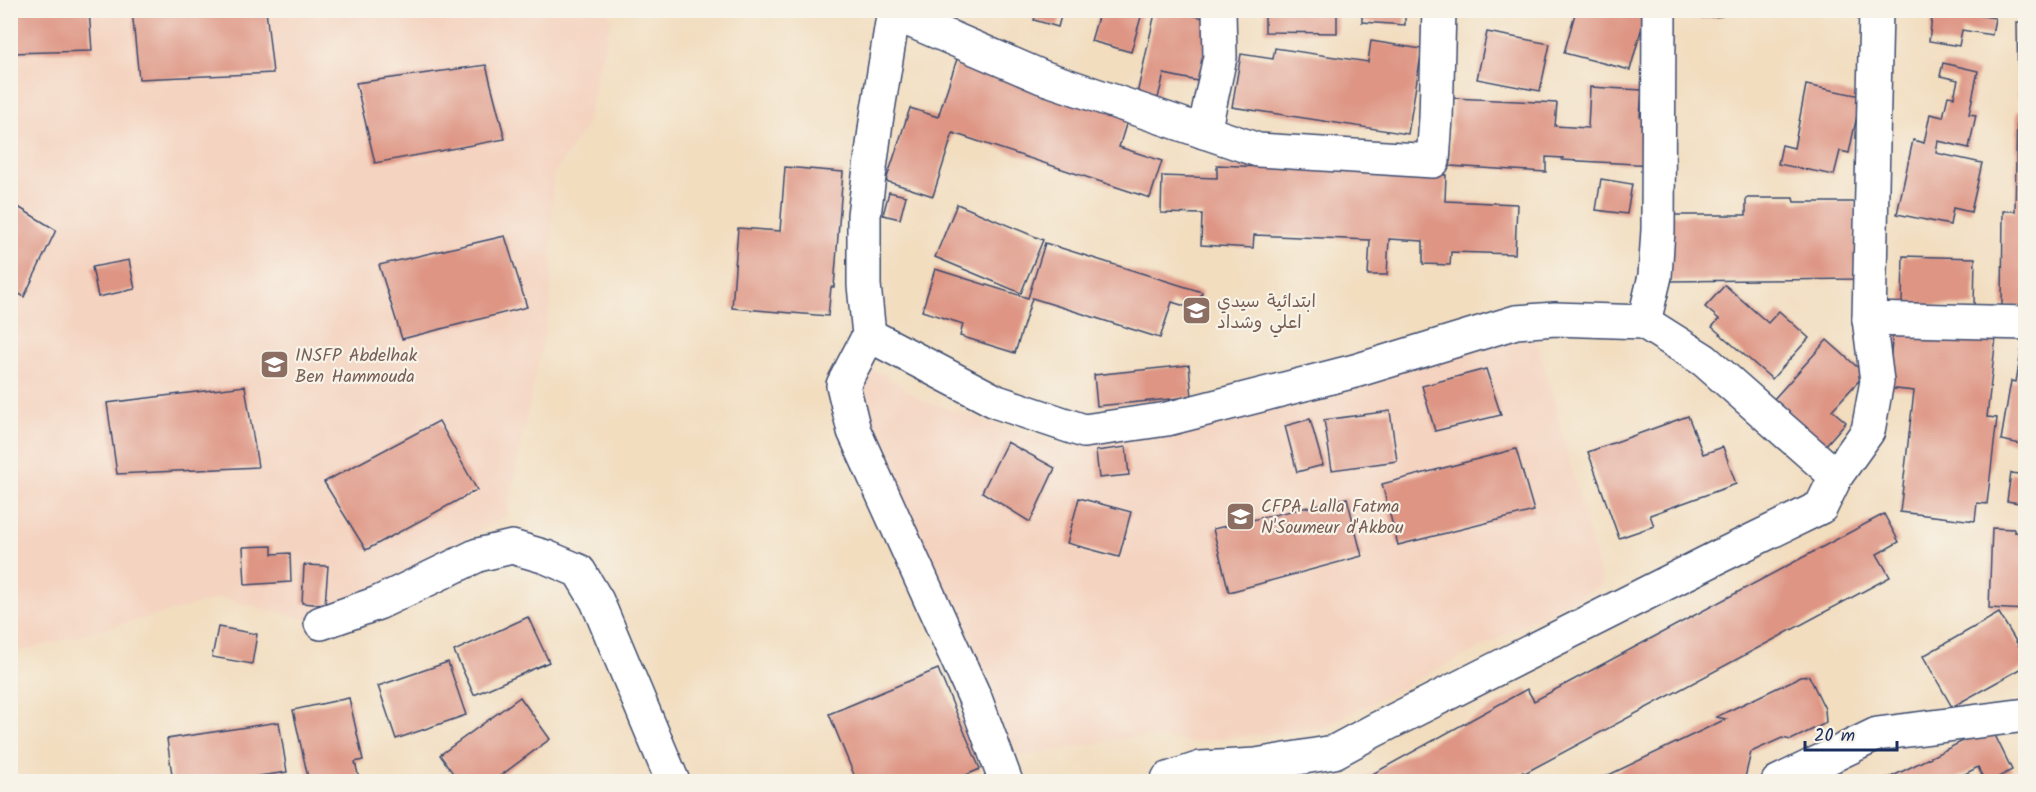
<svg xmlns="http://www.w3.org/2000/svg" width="2036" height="792" font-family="Kalam,'Playpen Sans Arabic',sans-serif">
<rect width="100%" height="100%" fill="#f7f3e8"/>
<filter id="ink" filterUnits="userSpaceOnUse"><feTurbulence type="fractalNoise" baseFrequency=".0167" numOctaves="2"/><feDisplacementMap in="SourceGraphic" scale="12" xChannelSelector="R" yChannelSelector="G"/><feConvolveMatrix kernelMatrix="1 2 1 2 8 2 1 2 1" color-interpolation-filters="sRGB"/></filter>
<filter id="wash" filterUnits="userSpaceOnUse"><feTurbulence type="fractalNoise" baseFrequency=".008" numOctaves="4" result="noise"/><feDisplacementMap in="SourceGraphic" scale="24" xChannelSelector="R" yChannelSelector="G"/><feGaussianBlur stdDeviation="1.35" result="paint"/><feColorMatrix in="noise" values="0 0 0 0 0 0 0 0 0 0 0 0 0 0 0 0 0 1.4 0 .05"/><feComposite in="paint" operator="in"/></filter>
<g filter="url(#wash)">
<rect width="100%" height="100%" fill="#f2ddbf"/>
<!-- built -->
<g fill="#f4d3c0">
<path d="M602 10 612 17 585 127 553 175 551 303 506 516 321 623 220 598 11 654V11Z"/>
<path d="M1532 321 1603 585 1322 728 1193 742 1141 736 1012 758 854 431 862 367 886 375 921 400 1071 447Z"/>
</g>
<g id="blocks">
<!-- building -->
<g fill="#de9584">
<path d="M10 10H89L92 51 10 53Z"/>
<path d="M132 10H266L273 73 139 79Z"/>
<path d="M1037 10H1076L1075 15 1062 12 1058 27 1034 20Z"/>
<path d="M1100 10H1143L1131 52 1091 41Z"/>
<path d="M1158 10H1170L1212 20 1198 81 1164 74 1158 98 1137 94 1155 13 1157 14Z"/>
<path d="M1265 10H1337V33L1265 32Z"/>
<path d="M1362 10H1405V25L1362 22Z"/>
<path d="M1576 10H1631L1645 16 1630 70 1564 53Z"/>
<path d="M1702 10H1721L1722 16 1702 18Z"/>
<path d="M1933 10H1948L1995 18 1992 35 1962 30 1959 46 1929 41Z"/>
<path d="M2017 22H2026V98H2018Z"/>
<path d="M1487 32 1550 44 1540 91 1477 79Z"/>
<path d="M1371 41 1422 49 1408 134 1232 107 1241 54 1273 59 1275 48 1368 62Z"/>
<path d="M957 59 1129 115 1119 147 1162 161 1150 198 953 133 933 196 886 181 910 108 938 117Z"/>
<path d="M1943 63 1978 71 1969 114 1976 115 1969 148 1938 141 1936 153 1982 163 1971 212 1953 208 1950 225 1897 214 1913 140 1924 143 1930 114 1943 117 1948 96 1954 97 1958 80 1940 76Z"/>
<path d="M486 65 505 139 375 163 356 83Z"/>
<path d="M1806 85 1861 96 1849 153 1840 151 1834 175 1778 164 1782 145 1794 148Z"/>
<path d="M1590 87 1642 90 1640 116H1656L1653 165 1562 160 1563 158 1546 157V172L1450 166 1453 98 1557 103 1555 126 1588 128Z"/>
<path d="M2017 111H2026V307L2002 306 2003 211H2015Z"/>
<path d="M1217 165 1446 175 1445 201 1517 204 1515 254 1451 252 1450 265 1423 264V241L1389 239 1387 275H1368L1370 240 1254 235 1253 248 1201 245 1202 214 1161 213 1162 176 1217 178Z"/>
<path d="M785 167 843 172 834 287H831L828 316 732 308 738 228 780 231Z"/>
<path d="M1601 179 1632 184 1627 214 1596 210Z"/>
<path d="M889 192 906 196 900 219 883 215Z"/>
<path d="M1746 198H1793L1794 202H1855L1856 279 1670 281V215H1746Z"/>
<path d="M10 202 56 230 24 297 10 288Z"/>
<path d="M957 204 1043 240 1021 293 935 257Z"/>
<path d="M505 236 527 307 402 339 379 265Z"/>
<path d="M1045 243 1202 292 1197 310 1172 302 1160 338 1032 298 1015 353 960 336 963 324 922 311 935 269 1028 298Z"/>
<path d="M1903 256 1975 258 1974 306 1902 304Z"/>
<path d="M129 260 135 289 98 297 92 267Z"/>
<path d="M1725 285 1768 323 1779 311 1809 338 1772 379 1712 327 1719 319 1705 307Z"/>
<path d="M1894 325 1996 337 1987 417 1997 418 1987 504 1977 503 1975 521 1900 512 1914 391 1887 388Z"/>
<path d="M2024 335H2026V445L2001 440 2011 381 2016 382Z"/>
<path d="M1827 340 1865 374 1832 410 1846 422 1825 446 1773 400Z"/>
<path d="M1189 365 1192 397 1097 406 1094 375Z"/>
<path d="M1486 369 1501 415 1435 431 1422 386Z"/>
<path d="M245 386 258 467 117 474 107 403Z"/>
<path d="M1390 411 1397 461 1332 470 1324 420Z"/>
<path d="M1688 416 1703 454 1723 447 1736 484 1650 515 1654 526 1619 538 1588 452Z"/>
<path d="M1310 419 1323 465 1297 472 1285 426Z"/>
<path d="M439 421 477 490 366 550 324 482Z"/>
<path d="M1007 442 1055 468 1030 522 982 492Z"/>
<path d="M1126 447 1129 475 1099 478 1096 451Z"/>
<path d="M1516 449 1534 511 1398 545 1382 484Z"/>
<path d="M2011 473 2026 475V504L2007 501Z"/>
<path d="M1079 498 1131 512 1119 557 1067 543Z"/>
<path d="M1347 498 1362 556 1229 592 1213 529Z"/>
<path d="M1884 514 1899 542 1877 554 1890 577 1523 774V772L1505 782H1358L1527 689 1534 701Z"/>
<path d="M1992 528 2014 529V532L2026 533V610L1989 608Z"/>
<path d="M272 546V554L290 553 291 582 245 585 243 547Z"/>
<path d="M304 565 328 566 325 605 302 603Z"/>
<path d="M1999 613 2026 658V666L1952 707 1923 656Z"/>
<path d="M528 617 549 662 474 695 454 651Z"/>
<path d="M218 627 257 634 252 664 212 657Z"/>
<path d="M448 662 466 715 396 739 378 686Z"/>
<path d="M938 669 980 769 950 782H857L829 714Z"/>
<path d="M1809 676 1825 709 1826 723 1791 740 1782 738 1751 752 1744 782H1594L1726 719 1716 717 1800 677Z"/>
<path d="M520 697 550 739 492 782H474L471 778 467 782H452L457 779 440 755Z"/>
<path d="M349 698 363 760 355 762 360 782H309L293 710Z"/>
<path d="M279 722 287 772 246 778 247 782H173L167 739Z"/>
<path d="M1991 727 2012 770 1989 782H1985L1978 767 1957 778 1959 782H1881Z"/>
</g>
</g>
</g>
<g filter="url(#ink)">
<use href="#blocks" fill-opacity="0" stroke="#3b496d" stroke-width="1.5"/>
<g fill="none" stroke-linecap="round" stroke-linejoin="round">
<defs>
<g id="minor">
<path d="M894 10 876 122 864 215V285L869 335 843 385 854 431 975 698 1006 782"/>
<path d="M893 13 1042 77 1258 150 1433 161 1436 118 1439 10"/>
<path d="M1204 132 1220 57 1219 10"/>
<path d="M1869 319 2026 323"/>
<path d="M1644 322 1655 276 1658 230 1659 10"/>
<path d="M869 335 997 402 1084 431 1167 419 1355 371 1516 322 1555 319 1644 322 1704 360 1836 476 1821 507 1714 559 1375 730 1334 752 1256 765 1201 768 1168 779 1167 782"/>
<path d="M1836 476 1868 431 1877 381 1869 319 1876 10"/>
<path d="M321 623 378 603 478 555 512 547 546 557 579 571 597 601 673 782"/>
<path d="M1778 782 1877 734 2026 715"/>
</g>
</defs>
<!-- minor casing -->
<use href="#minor" stroke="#3b496d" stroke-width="36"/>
<!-- minor -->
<use href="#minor" stroke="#fff" stroke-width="33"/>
</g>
</g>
<!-- icons -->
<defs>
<symbol id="school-square" viewBox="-11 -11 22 22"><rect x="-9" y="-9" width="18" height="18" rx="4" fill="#8d6e63" stroke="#f7f3e8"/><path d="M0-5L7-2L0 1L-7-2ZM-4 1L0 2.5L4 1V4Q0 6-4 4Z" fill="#fff"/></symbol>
<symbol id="university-square" viewBox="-11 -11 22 22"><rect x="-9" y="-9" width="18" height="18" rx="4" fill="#8d6e63" stroke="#f7f3e8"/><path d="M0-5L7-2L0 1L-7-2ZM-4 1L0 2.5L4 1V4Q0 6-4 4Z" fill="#fff"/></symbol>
</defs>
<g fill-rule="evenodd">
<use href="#school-square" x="1180" y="294" width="33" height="33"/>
<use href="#university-square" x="258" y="348" width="33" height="33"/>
<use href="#university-square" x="1224" y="500" width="33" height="33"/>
</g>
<g text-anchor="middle" stroke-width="4.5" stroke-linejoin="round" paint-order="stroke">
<!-- education labels -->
<g font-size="18" fill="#785e54" stroke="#f7f3e8" text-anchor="start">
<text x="1217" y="307">ابتدائية سيدي<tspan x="1217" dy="21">اعلي وشداد</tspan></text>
<text x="295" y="361">INSFP Abdelhak<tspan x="295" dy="21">Ben Hammouda</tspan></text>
<text x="1261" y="512">CFPA Lalla Fatma<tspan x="1261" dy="21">N'Soumeur d'Akbou</tspan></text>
</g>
</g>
<!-- margin -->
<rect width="2036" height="792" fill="none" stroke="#f7f3e8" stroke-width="36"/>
<!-- scale -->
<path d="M1805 741v9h92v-9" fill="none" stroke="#1b2f5e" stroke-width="3"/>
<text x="1814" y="741" font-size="18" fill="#1b2f5e" stroke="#f7f3e8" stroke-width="4.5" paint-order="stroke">20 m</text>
</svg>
